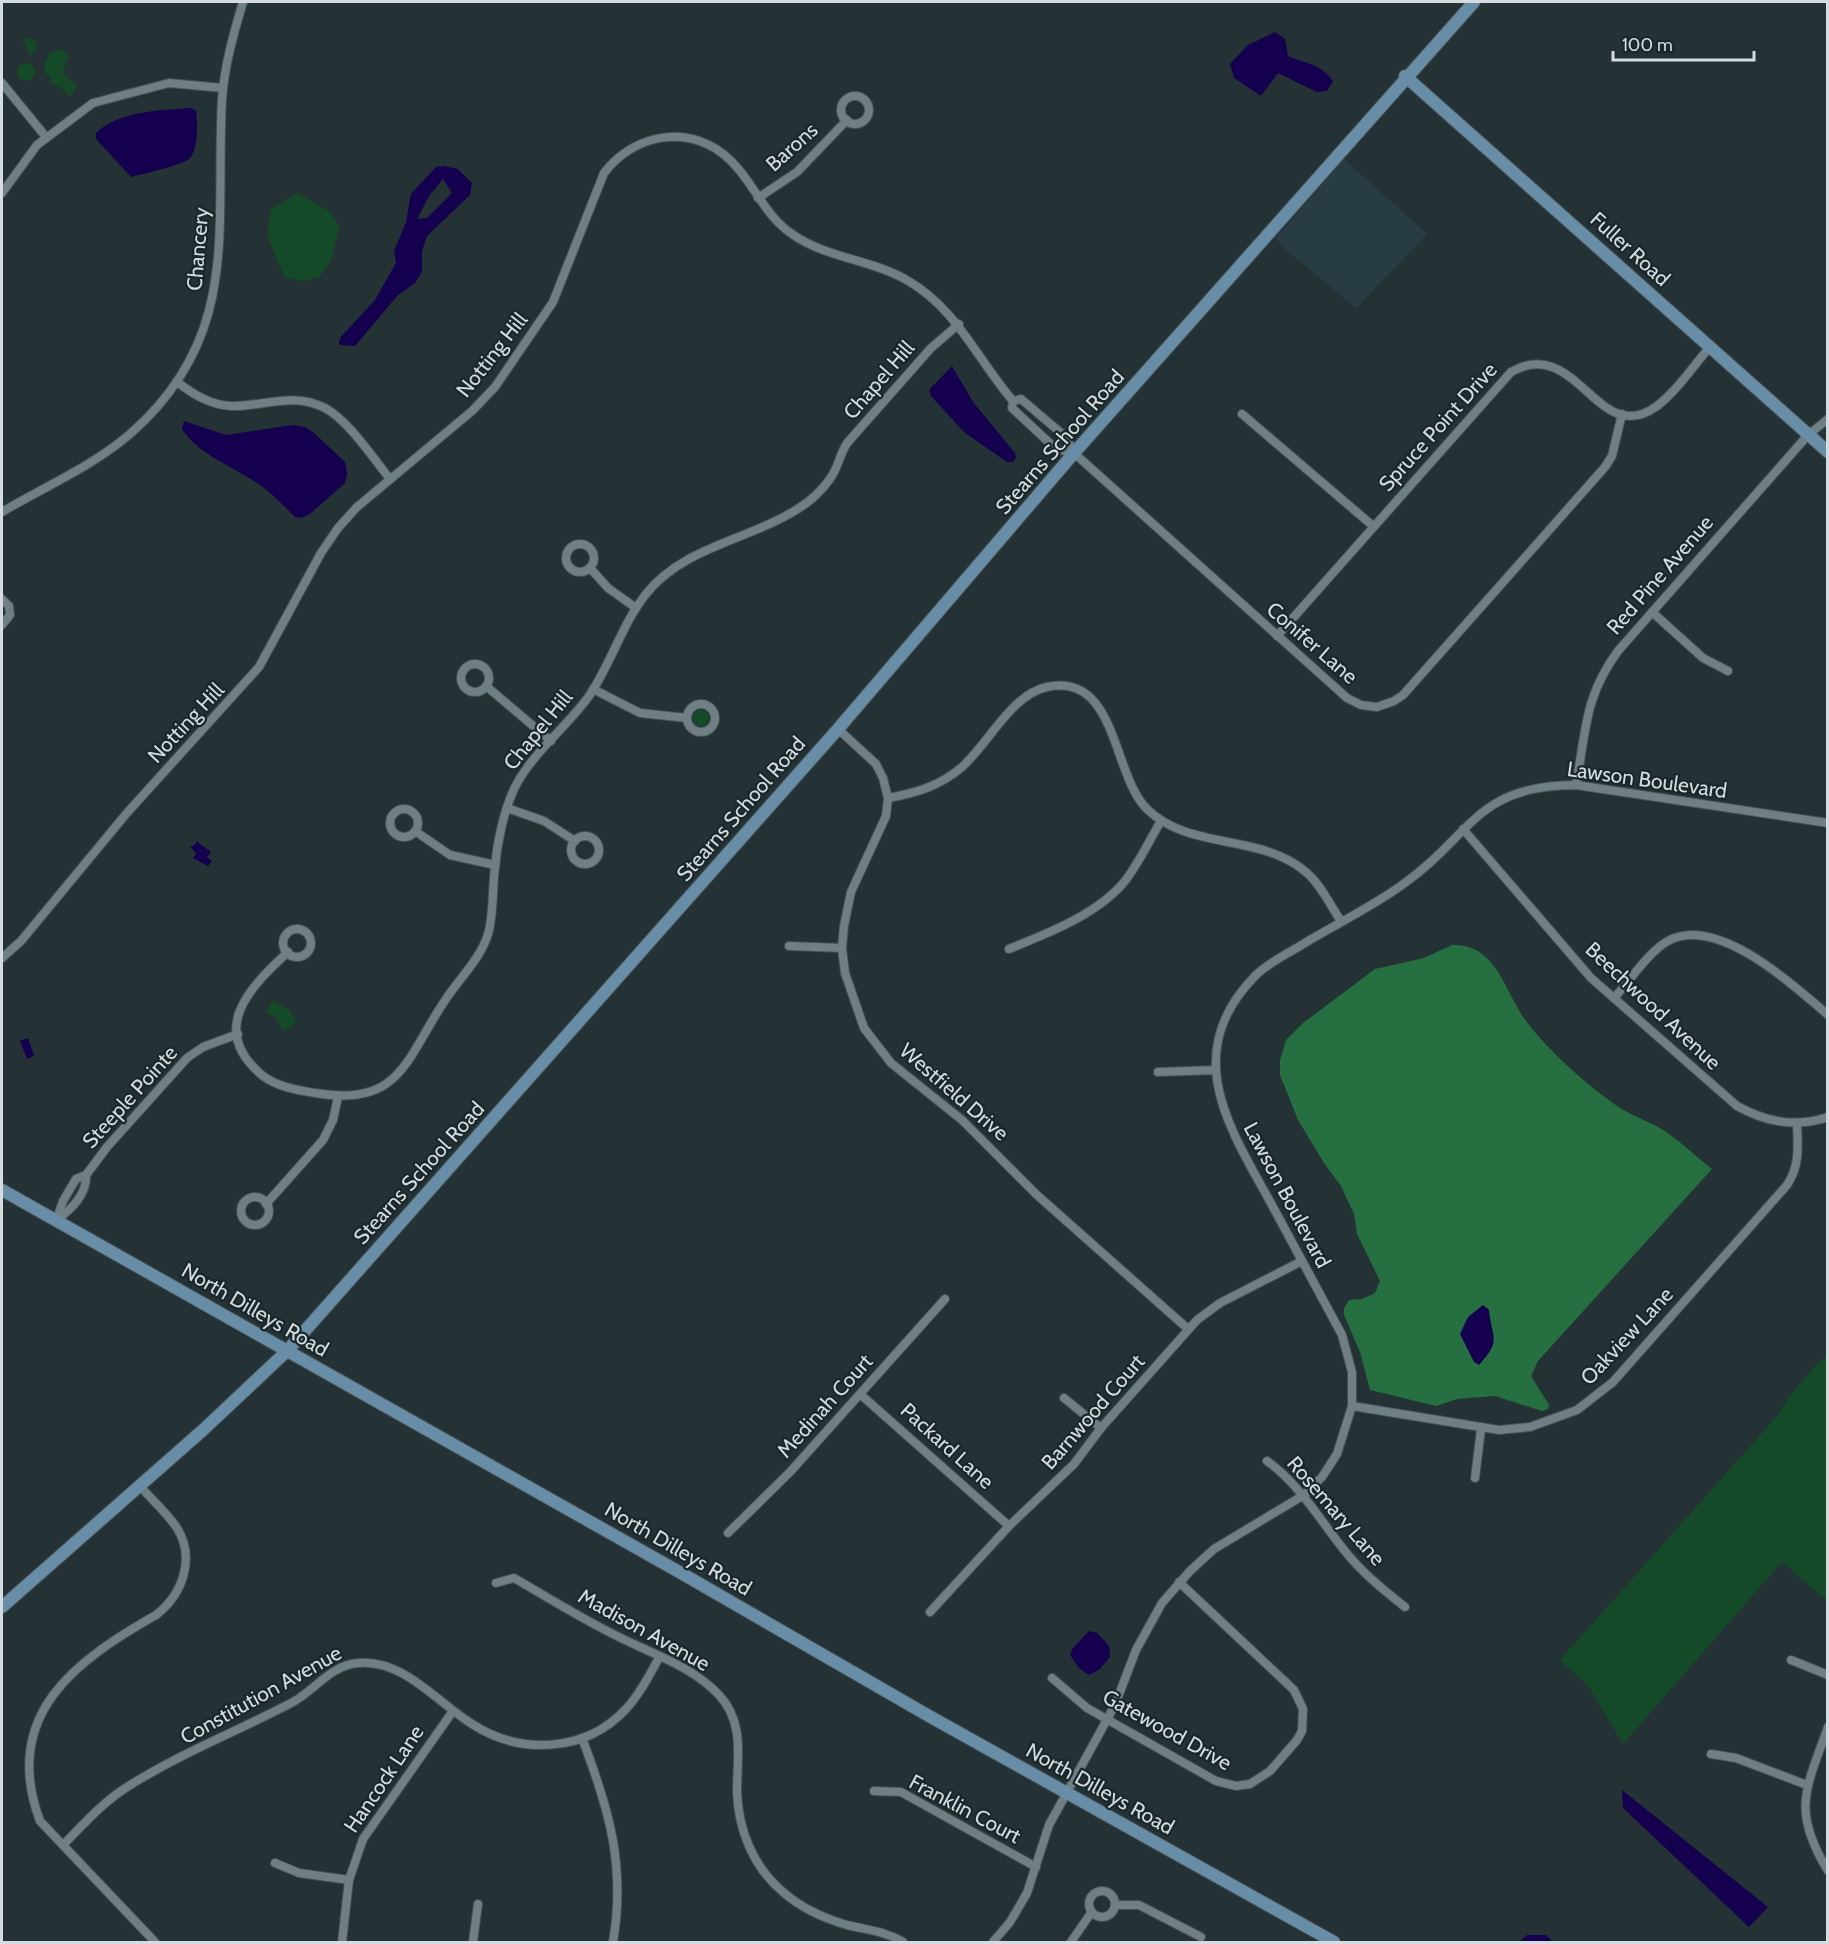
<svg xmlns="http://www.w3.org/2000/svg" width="1829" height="1944" font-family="Cabin,sans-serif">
<rect width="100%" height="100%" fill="#243235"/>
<!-- built -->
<path fill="#283d43" d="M1344 159 1427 234 1356 308 1282 246 1276 238Z"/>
<!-- green -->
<g fill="#154a28">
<path d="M29 38 35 41 37 48 30 56 23 40Z"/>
<path d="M62 50 69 57 62 72 77 86 70 97 63 89 51 83 50 76 45 73 44 65 50 52Z"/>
<circle cx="26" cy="72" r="9"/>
<path d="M298 193 329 211 339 225 332 259 320 276 303 281 285 278 267 236 271 209Z"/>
<circle cx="701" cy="718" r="8"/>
<path d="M272 1001 288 1009 297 1022 283 1031 276 1018 266 1012Z"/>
<path d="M1826 1356 1827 1601 1782 1562 1623 1744 1589 1687 1560 1660 1778 1415C1790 1392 1808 1374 1826 1356Z"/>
</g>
<!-- forest -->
<path fill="#266f40" d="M1452 945C1498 943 1505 995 1529 1025 1554 1056 1585 1083 1617 1106 1633 1117 1653 1122 1669 1134 1684 1145 1698 1158 1712 1169L1538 1361 1531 1376 1549 1405 1548 1409 1542 1411 1495 1396 1458 1399 1436 1406 1370 1390 1360 1352 1344 1315V1308L1349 1300 1362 1299 1375 1293 1380 1281 1357 1234 1354 1214 1341 1186 1324 1163 1298 1120 1280 1075V1060L1286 1040 1303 1023 1375 969 1424 958Z"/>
<!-- water -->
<g fill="#15004f" fill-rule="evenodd">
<path d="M1275 32 1285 39 1288 56C1306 64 1320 63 1333 81L1327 91 1317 92 1278 73 1261 96 1234 78 1230 64 1248 45Z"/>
<path d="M191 108 196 111C198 123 198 149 190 158 184 165 142 174 131 177L96 139V133C119 111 161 110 191 108Z"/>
<path d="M444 166 458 169 472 183 470 195 427 236 422 251V272L415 283 397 296 355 346 339 345 340 338 375 300 396 263 394 251 406 222 411 194 436 167ZM443 179 452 193 427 218 417 219 429 196Z"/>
<path d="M952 366 973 402 1015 453 1016 458 1013 462H1007L965 433 931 396 929 390Z"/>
<path d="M184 421 226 435 293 425 305 427 314 433 345 462 347 474 345 483 310 514 301 518 295 517C283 505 271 492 257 483 232 466 199 455 182 429Z"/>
<path d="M196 841 211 852 207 857 212 861 208 866 193 858 196 853 190 847 196 844Z"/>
<path d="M28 1038 34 1056 27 1059 20 1041Z"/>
<path d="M1483 1305 1489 1310C1492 1341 1502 1339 1479 1365L1474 1362 1460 1334 1468 1317Z"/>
<path d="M1089 1631 1097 1633 1109 1646 1110 1657 1099 1670 1089 1675 1079 1668 1070 1655 1073 1648Z"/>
<path d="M1622 1790 1768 1907 1749 1927 1623 1808Z"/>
<path d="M1527 1935H1546L1553 1942H1519Z"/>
</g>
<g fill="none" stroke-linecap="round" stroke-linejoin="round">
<defs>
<g id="street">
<path d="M2 83 46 137"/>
<circle cx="855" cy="110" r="14"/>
<path d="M2 193 37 145 93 103 169 83 223 88"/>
<path d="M758 198 797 172 847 120"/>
<path d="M177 382C193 394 210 405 231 406 264 407 292 391 325 408 349 421 373 458 390 479"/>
<path d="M1013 401 1021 399 1067 438 1074 453 1347 698 1361 705 1377 707 1394 701 1403 695 1605 467 1612 456 1622 414"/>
<path d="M1242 414 1373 526"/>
<path d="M2 512C44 487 93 466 130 434 242 336 215 230 222 100 224 67 234 32 243 2"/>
<circle cx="580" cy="558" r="14"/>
<path d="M590 568 608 588 636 608"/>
<path d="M2 599 9 606 10 615 2 625"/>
<path d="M1652 612 1703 658 1728 671"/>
<path d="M1277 636 1511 372C1577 334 1598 450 1657 406 1677 391 1693 366 1710 347"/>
<circle cx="475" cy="678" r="14"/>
<path d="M486 686 551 741"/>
<path d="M593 689 640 713 687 718"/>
<circle cx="701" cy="718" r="14"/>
<path d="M838 729 876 764 883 778 888 798 886 816 851 892 844 926 842 948 845 973 864 1028 891 1063 962 1120 1037 1195 1188 1329"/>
<path d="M1576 785C1586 732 1584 697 1618 651L1808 435 1828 419"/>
<path d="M888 798C916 793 940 786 962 767 988 744 1012 694 1047 687 1118 672 1112 777 1148 810 1191 851 1263 833 1307 873 1321 885 1330 905 1341 921"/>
<path d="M507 808 544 821 575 841"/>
<circle cx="404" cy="823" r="14"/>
<path d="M1463 829 1591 978 1737 1106C1766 1122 1795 1128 1828 1117"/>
<path d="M415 831 450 855 495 865"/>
<circle cx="585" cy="850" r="14"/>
<circle cx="297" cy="943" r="14"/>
<path d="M789 946 842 948"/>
<path d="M1009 949C1048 933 1097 915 1125 881 1139 863 1149 841 1161 821"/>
<path d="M288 952C250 987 207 1030 263 1076 278 1087 297 1090 315 1093 402 1108 406 1057 446 999 459 979 481 958 488 934 494 913 492 889 495 868 497 842 504 810 515 787 533 752 567 727 589 696 611 664 622 624 646 594 686 543 760 539 809 501 818 494 829 482 834 472 840 461 841 451 848 442L931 348 959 324"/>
<path d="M2 958 21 941 126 814 259 667 321 553 338 528 357 507 472 411 495 387 553 302 604 173C635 132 693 123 731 161 754 183 764 215 792 234 826 258 869 259 905 279 957 308 976 358 1013 401L1012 408 1056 449 1074 453"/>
<path d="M1614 998C1629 982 1649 951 1668 941 1716 914 1794 985 1828 1015"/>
<path d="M1158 1072 1216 1070"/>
<circle cx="255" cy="1211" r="14"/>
<path d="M266 1204 323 1140 333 1120 338 1097"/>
<path d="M57 1220C71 1209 87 1195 86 1175"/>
<path d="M56 1221 63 1201 76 1179 86 1175 107 1147 187 1058 203 1047 238 1034"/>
<path d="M860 1394 1009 1526"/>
<path d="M1064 1398 1101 1428"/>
<path d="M1352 1406 1499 1430 1530 1427 1577 1410 1613 1382 1787 1185C1800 1166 1798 1146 1797 1124"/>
<path d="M1267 1461C1302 1486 1322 1524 1349 1556 1366 1576 1385 1591 1405 1607"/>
<path d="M1475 1478 1481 1429"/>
<path d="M140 1486C152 1500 167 1513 177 1528 196 1559 182 1595 156 1615 77 1660 0 1714 40 1821L155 1942"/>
<path d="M728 1533 790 1472 945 1299"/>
<path d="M496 1583 514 1578C547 1597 579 1617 613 1634 649 1653 691 1665 719 1695 745 1723 737 1757 737 1791 738 1829 753 1867 783 1892 801 1908 823 1918 847 1925 867 1930 885 1931 903 1942"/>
<path d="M930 1612 1009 1526 1074 1464 1101 1428 1197 1320 1220 1303 1302 1261"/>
<path d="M1791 1660 1828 1675"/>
<path d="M1052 1678 1087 1708 1216 1781 1236 1786 1250 1784 1270 1771 1297 1740 1302 1731 1303 1709 1294 1690 1179 1582"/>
<path d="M1828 1727C1806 1789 1791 1810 1828 1871"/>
<path d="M582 1738C609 1809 626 1866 613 1942"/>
<path d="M1711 1754 1736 1758 1807 1785"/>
<path d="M874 1791 901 1792 1036 1867"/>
<path d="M63 1845C82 1826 103 1802 127 1787 179 1754 238 1731 293 1702 315 1690 331 1665 358 1663 402 1658 438 1703 472 1724 520 1755 585 1753 626 1709 640 1694 650 1674 660 1656"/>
<path d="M275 1863 299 1873 349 1880"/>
<circle cx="1102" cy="1904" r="13"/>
<path d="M1116 1905H1139L1201 1937"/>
<path d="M342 1942 349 1880 363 1839 453 1711"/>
<path d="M473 1942 478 1904"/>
<path d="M993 1942 1010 1922 1027 1893 1049 1825 1115 1705 1136 1650 1162 1603 1190 1571 1214 1549 1304 1495 1322 1477 1337 1454 1352 1406V1372L1342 1335C1319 1292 1296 1250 1273 1207 1231 1130 1178 1055 1255 976 1268 963 1285 955 1300 946 1334 925 1370 908 1402 885 1472 836 1475 785 1576 785L1828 823"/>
<path d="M1071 1942 1091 1913"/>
</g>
<g id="secondary">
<path d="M1405 76 1828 452"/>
<path d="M2 1190 681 1573 929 1716 1334 1942"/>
<path d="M2 1607 203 1430 287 1351 838 729 1074 453 1474 2"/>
</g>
</defs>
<!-- street casing -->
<use href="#street" stroke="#455053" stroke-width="10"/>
<!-- secondary casing -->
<use href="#secondary" stroke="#455053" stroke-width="14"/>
<!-- street -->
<use href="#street" stroke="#6f7f83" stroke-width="8"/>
<!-- secondary -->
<use href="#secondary" stroke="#688da7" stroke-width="12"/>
</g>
<g text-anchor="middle" stroke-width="4.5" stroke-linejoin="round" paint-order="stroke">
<!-- street labels -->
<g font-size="21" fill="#d4dcdf" stroke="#1b282b">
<text transform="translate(792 147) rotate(-42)" y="7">Barons</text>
<text transform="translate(198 249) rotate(-85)" y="7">Chancery</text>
<text transform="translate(1630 249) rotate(42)" y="7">Fuller Road</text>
<text transform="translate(492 355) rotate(-52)" y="7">Notting Hill</text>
<text transform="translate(879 380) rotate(-49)" y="7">Chapel Hill</text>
<text transform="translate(1438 427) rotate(-48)" y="7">Spruce Point Drive</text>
<text transform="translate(1060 442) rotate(-49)" y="7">Stearns School Road</text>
<text transform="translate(1660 575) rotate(-49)" y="7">Red Pine Avenue</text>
<text transform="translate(1312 643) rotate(41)" y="7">Conifer Lane</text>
<text transform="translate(186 723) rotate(-47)" y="7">Notting Hill</text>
<text transform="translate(538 730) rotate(-51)" y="7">Chapel Hill</text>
<text transform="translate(1647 780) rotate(8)" y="7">Lawson Boulevard</text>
<text transform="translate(741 809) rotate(-49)" y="7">Stearns School Road</text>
<text transform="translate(1653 1006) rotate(43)" y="7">Beechwood Avenue</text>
<text transform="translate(954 1092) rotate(41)" y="7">Westfield Drive</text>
<text transform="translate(130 1097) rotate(-48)" y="7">Steeple Pointe</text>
<text transform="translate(419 1173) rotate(-48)" y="7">Stearns School Road</text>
<text transform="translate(1287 1195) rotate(62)" y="7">Lawson Boulevard</text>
<text transform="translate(255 1310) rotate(30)" y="7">North Dilleys Road</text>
<text transform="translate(1627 1336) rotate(-47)" y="7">Oakview Lane</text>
<text transform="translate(825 1406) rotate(-48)" y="7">Medinah Court</text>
<text transform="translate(1093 1412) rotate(-49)" y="7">Barnwood Court</text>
<text transform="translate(947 1446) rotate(42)" y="7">Packard Lane</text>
<text transform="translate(1336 1511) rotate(49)" y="7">Rosemary Lane</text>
<text transform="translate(678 1549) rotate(30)" y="7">North Dilleys Road</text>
<text transform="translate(644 1630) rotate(29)" y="7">Madison Avenue</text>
<text transform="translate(261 1695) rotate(-29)" y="7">Constitution Avenue</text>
<text transform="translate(1167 1730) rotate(29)" y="7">Gatewood Drive</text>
<text transform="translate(384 1779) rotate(-56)" y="7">Hancock Lane</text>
<text transform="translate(1100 1789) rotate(29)" y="7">North Dilleys Road</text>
<text transform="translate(965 1809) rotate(28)" y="7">Franklin Court</text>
</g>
</g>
<!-- border -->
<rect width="1829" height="1944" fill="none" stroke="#d4dcdf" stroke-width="6"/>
<!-- scale -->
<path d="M1613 51v9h141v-9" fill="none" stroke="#d4dcdf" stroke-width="3"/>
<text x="1622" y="51" font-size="18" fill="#d4dcdf" stroke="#1b282b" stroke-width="4.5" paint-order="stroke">100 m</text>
</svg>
